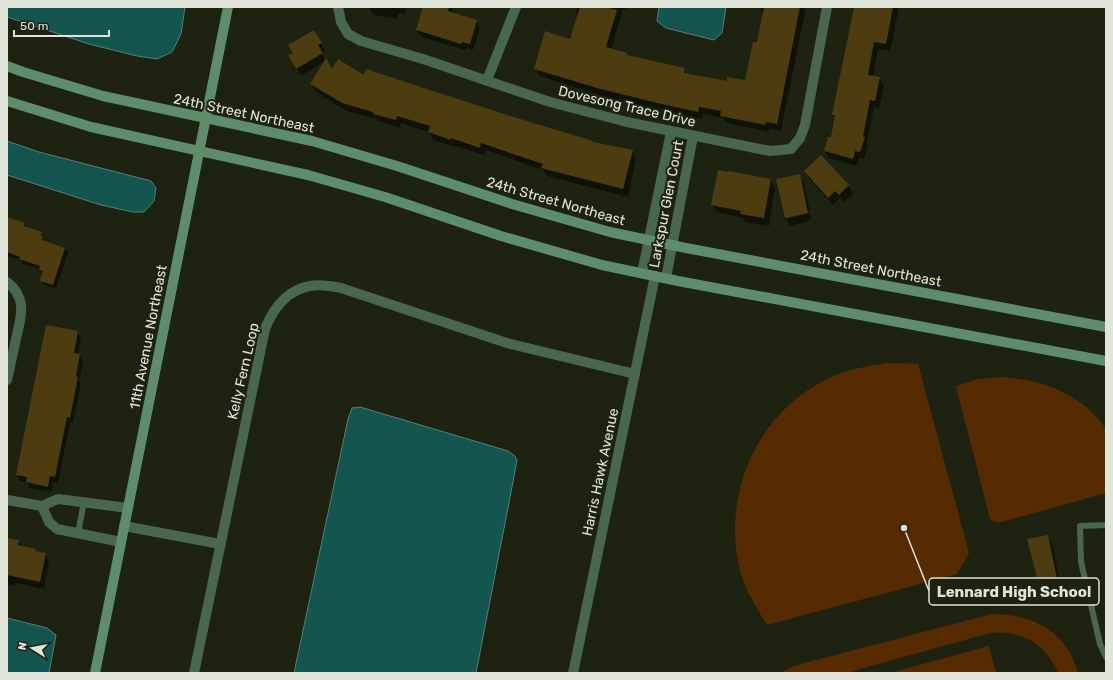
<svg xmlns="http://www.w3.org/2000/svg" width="1113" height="680" font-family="Rubik,sans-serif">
<rect width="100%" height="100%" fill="#1e2311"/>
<!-- green -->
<g fill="#572b01">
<path d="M888 363 918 364 969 553 957 574 767 625C757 609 747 593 741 574 720 496 756 413 829 378 848 369 868 366 888 363Z"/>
<path d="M1001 377C1042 380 1081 393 1106 429V493L998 523 990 519 956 386 978 379Z"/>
<path d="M992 614C1033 614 1067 631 1078 673H1058C1045 643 1022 630 990 633L846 673H780L797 665Z"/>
<path d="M989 646 996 673H890Z"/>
</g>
<!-- water -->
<g fill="#14564f" stroke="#528178">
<path d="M7 7H185L181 34 172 52 157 59 137 56 89 44 7 17Z"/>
<path d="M659 7H726L722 33 714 40 666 28 657 21Z"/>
<path d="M7 141 39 152 151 181 156 188 154 201 144 212H133L101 205 7 175Z"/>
<path d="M360 407 508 451 515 456 517 461 476 673H294L348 419 352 408Z"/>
<path d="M7 618 47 628 56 635 49 673H7Z"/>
</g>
<!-- shadow -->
<g fill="#0007">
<path d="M369 7H406L405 14 398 13 397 19 373 15Z"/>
<path d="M424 7H452L453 10 452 14 476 21 480 28 473 50 466 48 465 50 421 37 417 30Z"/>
<path d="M578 7H627L626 10 623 9 611 50 627 54 628 56 684 69 687 74 727 82 746 81 758 44 763 15 760 7H806L781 131 770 129 769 132 758 130 757 129 726 123 723 118 703 114 702 119 602 96 540 76 535 68 571 40 578 15 576 11Z"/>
<path d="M854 7H899L890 51 878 49 873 77 879 78 884 86 879 108 874 107 867 143 868 146 864 159 859 158 857 166 829 158 825 151 832 139 836 118 833 114Z"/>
<path d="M314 31 325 51 322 53 332 71 365 77 593 143 632 151 636 159 628 197 547 176 543 170 486 150 484 155 456 146 455 147 433 140 429 132 401 123 400 128 378 121 377 119 347 111 316 92 311 84 324 62 301 76 290 56 294 53Z"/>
<path d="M821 156 849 186 853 194 844 202 840 198 833 205 809 179 805 171Z"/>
<path d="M799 175 804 183 810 211 786 217V219L810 213 812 220 790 226 786 218Z"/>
<path d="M770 180 775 188 769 226 746 222 743 218 717 212 712 205Z"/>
<path d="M7 218 24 223 28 229 41 233 45 242 65 248 68 253 56 289 44 285 41 280 43 274 40 269 23 264 21 260 7 256Z"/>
<path d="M77 332 81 338 78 355H79L83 361 79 381 81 384 73 423H70L58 483 53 482 52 492 30 488 27 482 20 481 17 475Z"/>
<path d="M1048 536 1052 544 1062 591 1046 596 1041 589 1028 540Z"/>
<path d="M7 539 18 541 22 547 35 550 37 552 45 554 49 561 44 589 15 583V586L7 584Z"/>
</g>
<!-- building -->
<g fill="#4c3c0f">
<path d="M423 7H449L448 11 477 20 470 44 462 42 461 44 416 30Z"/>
<path d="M580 7H605L617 10 606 47 627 53V55L685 68 684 73 727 81V77L745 80 753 42H757L764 7H800L777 124 766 122 765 125 720 116 721 111 699 107 698 112 653 102 597 88 534 69 545 31 570 39Z"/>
<path d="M854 7H893L886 44 874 42 868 75 880 77 875 101 870 100 863 137H865L860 152 855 151 853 159 824 151 828 137H831L835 115H832Z"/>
<path d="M314 30 322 43 318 45 323 53 296 69 288 55 293 53 288 45Z"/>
<path d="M326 58 332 69 338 59 364 75 366 69 378 73 507 115 593 141V142L633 150 623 189 541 168 543 164 481 143 480 148 451 138V140L428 132 430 126 397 116 396 120 373 114V112L342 103 310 84Z"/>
<path d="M821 155 849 185 839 195 835 191 828 198 804 171Z"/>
<path d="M718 170 728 172 729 171 771 179 764 218 740 214 741 211 711 205Z"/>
<path d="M800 174 808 213 785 218 776 179Z"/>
<path d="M7 217 25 223 24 226 42 232 41 236 43 237 42 240 65 248 53 285 40 281 43 271 39 269 40 266 19 259 20 257 7 252Z"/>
<path d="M46 325 78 331 74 353 80 354 76 376 78 377 70 418 67 417 55 477 50 476 48 487 26 482 27 477 16 475Z"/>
<path d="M1048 535 1058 583 1040 589 1027 539Z"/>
<path d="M7 538 19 540 18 545 36 549 35 551 46 553 40 582 7 575Z"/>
</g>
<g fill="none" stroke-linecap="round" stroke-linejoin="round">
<!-- lane -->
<g stroke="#486650" stroke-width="6">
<path d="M1106 525 1080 526 1081 562 1100 644 1106 657"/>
<path d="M78 533 84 502"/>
</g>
<!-- street -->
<g stroke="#486650" stroke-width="10">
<path d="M338 7 341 22 348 34 361 41 423 59 550 102 627 122 770 151 791 149 800 138 805 125 827 7"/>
<path d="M487 80 516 7"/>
<path d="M642 273 671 132"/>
<path d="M666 278 693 136"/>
<path d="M7 282C28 298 21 317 16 339 13 353 10 366 7 380"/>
<path d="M7 500 42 506 58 499 128 508"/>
<path d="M42 506 49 522 57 529 121 542"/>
<path d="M124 526 220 544"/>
<path d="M194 673 265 329C273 309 287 290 310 286 320 284 331 286 341 288L507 343 635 374"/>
<path d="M573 673 655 276"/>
</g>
<!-- secondary -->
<g stroke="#5e8d6b" stroke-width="10">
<path d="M7 66 23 72 103 96 312 141 397 166 512 204 610 232 686 248 1106 327"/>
<path d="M7 101 91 127 308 175 385 197 501 236 602 265 678 281 1106 361"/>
<path d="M95 673 228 7"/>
</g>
</g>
<g text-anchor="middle" stroke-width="4" stroke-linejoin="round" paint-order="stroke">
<!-- street labels -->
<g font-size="14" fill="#e1e4d9" stroke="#1e2311">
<text transform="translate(627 106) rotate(13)" y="5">Dovesong Trace Drive</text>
<text transform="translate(244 113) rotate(12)" y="5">24th Street Northeast</text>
<text transform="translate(556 201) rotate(16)" y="5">24th Street Northeast</text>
<text transform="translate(666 204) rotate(-79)" y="5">Larkspur Glen Court</text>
<text transform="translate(871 268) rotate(11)" y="5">24th Street Northeast</text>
<text transform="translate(148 337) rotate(-79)" y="5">11th Avenue Northeast</text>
<text transform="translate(243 371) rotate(-77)" y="5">Kelly Fern Loop</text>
<text transform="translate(600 472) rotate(-78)" y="5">Harris Hawk Avenue</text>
</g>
</g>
<!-- callouts -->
<path fill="none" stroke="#e1e4d9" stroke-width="1.5" d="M904 528L929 591"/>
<circle fill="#e1e4d9" stroke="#1e2311" stroke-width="1.5" cx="904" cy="528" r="4"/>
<rect fill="#1e2311" stroke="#e1e4d9" stroke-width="1.5" x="929" y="578" width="170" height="27" rx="4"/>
<g font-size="15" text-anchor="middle" font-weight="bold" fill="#e1e4d9">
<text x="1014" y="597">Lennard High School</text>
</g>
<!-- border -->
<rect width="1113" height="680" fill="none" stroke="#e1e4d9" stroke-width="16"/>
<!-- north arrow -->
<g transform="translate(32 648) rotate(281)" stroke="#1e2311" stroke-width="3" paint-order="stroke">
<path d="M0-3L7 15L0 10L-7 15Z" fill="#e1e4d9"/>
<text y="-6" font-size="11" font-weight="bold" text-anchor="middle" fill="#e1e4d9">N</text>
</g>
<!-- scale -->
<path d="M14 30v6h95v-6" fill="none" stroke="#e1e4d9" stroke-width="2"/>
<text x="20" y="30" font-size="12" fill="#e1e4d9" stroke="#1e2311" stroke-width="3" paint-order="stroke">50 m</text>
</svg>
